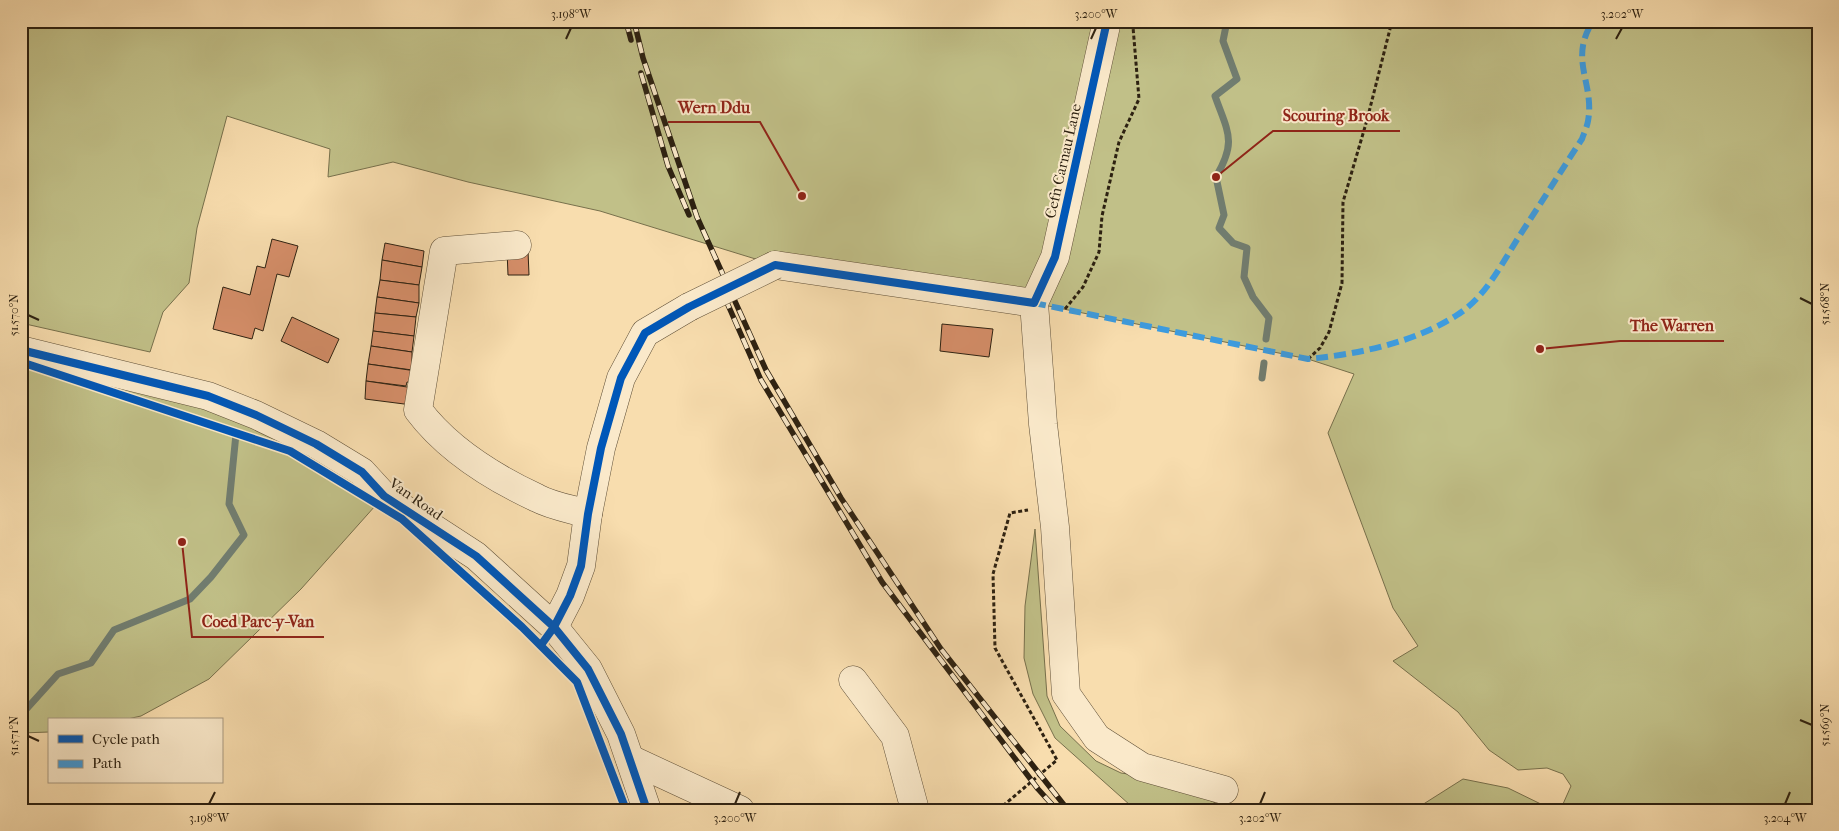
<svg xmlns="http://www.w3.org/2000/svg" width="1839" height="831" font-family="'IM FELL French Canon',serif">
<rect width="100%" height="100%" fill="#f8ddae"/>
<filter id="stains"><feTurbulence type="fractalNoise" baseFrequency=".004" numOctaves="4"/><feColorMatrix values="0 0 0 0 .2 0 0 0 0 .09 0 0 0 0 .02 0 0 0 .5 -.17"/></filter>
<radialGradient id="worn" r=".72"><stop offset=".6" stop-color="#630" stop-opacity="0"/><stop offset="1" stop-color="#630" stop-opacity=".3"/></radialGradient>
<!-- green -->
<g fill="#c1c088" stroke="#77704c">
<path d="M21 21H1818V810H1414L1463 779 1508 788 1549 808 1563 804 1571 786 1563 774 1547 768 1518 770 1489 750 1458 712 1393 661 1418 646 1393 608 1328 433 1354 374 1308 359 1034 303 775 265 600 211 468 182 393 162 328 177 330 149 227 116 197 228 189 283 163 312 150 352 21 323Z"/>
<path d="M21 350 208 396 384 496 301 589 209 679 141 716 123 720H49V732L21 733Z"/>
<path d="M1035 529 1047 696 1060 726 1096 761 1121 773 1163 779 1231 810H1127L1130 805 1055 738 1033 694 1024 658 1025 606Z"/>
</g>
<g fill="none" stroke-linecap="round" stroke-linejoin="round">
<!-- stream -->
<g stroke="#717d70" stroke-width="7">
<path d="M1227 21 1223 41 1237 79 1215 96C1228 133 1237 141 1216 177L1224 215 1219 228 1233 243 1247 248 1244 277 1253 297 1269 318 1266 339"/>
<path d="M1262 378 1264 363"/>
<path d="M21 715 58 674 91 663 114 630 190 599 211 577 244 535 229 504 236 434"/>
</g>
</g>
<!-- building -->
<g fill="#d58e69" stroke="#2d2111">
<path d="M272 239 298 246 289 277 277 274 263 331 255 328 252 339 213 329 223 287 250 295 257 266 265 268Z"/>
<path d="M385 243 424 251 422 267 382 260Z"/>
<path d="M507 250 528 251 529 275H508Z"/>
<path d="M382 260 422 267 419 285 380 280Z"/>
<path d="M380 280 419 285V303L377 297Z"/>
<path d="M377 297 419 303 416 317 375 313Z"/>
<path d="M375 313 416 317 414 336 373 331Z"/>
<path d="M292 317 339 339 328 363 281 341Z"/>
<path d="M942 324 993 329 989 357 940 351Z"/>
<path d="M373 331 414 336 412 352 371 346Z"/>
<path d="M371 346 412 352V370L368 364Z"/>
<path d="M368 364 416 371 415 383 407 382 406 386 366 381Z"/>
<path d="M366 381 414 388 412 405 365 399Z"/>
</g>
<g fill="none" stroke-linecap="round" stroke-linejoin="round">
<defs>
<g id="minor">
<path d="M517 245 444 251 418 410C448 450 492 477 537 498 552 506 571 509 588 514"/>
<path d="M775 265 1034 303"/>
<path d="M1034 303 1043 424 1055 527 1066 694 1097 738 1142 767 1224 790"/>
<path d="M1034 303 1055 257 1107 21"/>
<path d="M21 350 208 396 256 415 316 444 362 472 384 496 476 556 554 627 588 669 621 734 647 810"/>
<path d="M554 627 570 596 581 566 588 514 601 448 621 378 645 333 689 307"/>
<path d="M853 680 895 736 915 810"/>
<path d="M630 759 740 810"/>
</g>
</defs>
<!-- minor casing -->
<use href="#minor" stroke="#605038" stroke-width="29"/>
<!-- path -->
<g stroke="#2d2111" stroke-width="3" stroke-dasharray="4 2.5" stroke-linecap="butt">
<path d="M1065 309 1083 287 1099 252 1102 216 1119 142 1139 99 1133 27"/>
<path d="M1308 359 1320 348 1329 332 1342 283 1343 202 1367 120 1392 21"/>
<path d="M998 810 1057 760 995 648 993 574 1010 513 1028 510"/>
</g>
<!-- minor -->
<use href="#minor" stroke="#fae9ca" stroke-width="28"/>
<defs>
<g id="rail">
<path d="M626 21 631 40"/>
<path d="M634 21 643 58 697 217 766 370 841 498 941 649 1068 810"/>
<path d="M641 73 668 166 689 215"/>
<path d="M725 298 761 380 882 582 1038 789 1057 810"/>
</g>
</defs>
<!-- rail casing -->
<use href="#rail" stroke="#2d2111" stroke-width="5.5"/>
<!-- rail -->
<use href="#rail" stroke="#fae9ca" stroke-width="4" stroke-dasharray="11" stroke-linecap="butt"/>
<defs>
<path id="minor-bridge" d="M689 307 775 265"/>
</defs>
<!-- minor-bridge casing -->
<use href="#minor-bridge" stroke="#605038" stroke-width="29" stroke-linecap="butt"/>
<!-- minor-bridge -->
<use href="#minor-bridge" stroke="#fae9ca" stroke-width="28"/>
<!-- quiet -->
<path stroke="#3d9bde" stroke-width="6" stroke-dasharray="12 6" stroke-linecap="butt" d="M1034 303 1308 359C1358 354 1414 343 1457 315 1486 297 1502 263 1520 235 1541 203 1561 171 1582 139 1584 133 1587 127 1588 121 1595 83 1568 60 1593 21"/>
<defs>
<g id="cycleway">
<path d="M21 350 208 396 256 415 316 444 362 472 384 496 476 556 554 627 588 669 621 734 647 810"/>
<path d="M21 362 290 451 402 519 522 627 577 682 626 810"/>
<path d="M541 645 554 627 570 596 581 566 588 514 601 448 621 378 645 333 689 307 775 265 1034 303 1055 257 1107 21"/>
</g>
</defs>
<!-- cycleway casing -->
<use href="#cycleway" stroke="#fae9ca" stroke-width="11"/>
<!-- cycleway -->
<use href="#cycleway" stroke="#0057b8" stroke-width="8"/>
</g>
<!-- ticks -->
<path fill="none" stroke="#2d2111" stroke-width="2" d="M566 39 571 28M1091 39 1096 28M1616 39 1622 28M1800 298 1812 304M28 315 39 320M1800 720 1812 725M28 736 39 741M209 804 215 792M735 804 740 792M1260 804 1265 792M1785 804 1790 792"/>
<g text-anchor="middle" stroke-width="4" stroke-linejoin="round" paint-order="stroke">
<!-- street labels -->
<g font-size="15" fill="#2d2111" stroke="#fae9ca">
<text transform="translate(1063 161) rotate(-77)" y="5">Cefn Carnau Lane</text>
<text transform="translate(416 499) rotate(35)" y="5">Van Road</text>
</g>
</g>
<!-- callouts -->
<path fill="none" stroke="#8f2418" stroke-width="2" d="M802 196L760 122H668M1216 177L1273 131H1400M1540 349L1620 341H1724M182 542L192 637H324"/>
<g fill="#8f2418" stroke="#fae9ca" stroke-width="2">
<circle cx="802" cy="196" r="5"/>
<circle cx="1216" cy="177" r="5"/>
<circle cx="1540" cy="349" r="5"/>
<circle cx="182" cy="542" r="5"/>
</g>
<g font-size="16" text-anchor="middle" font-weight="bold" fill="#8f2418" stroke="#fae9ca" stroke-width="4" stroke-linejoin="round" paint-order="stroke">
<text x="714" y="113">Wern Ddu</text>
<text x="1336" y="121">Scouring Brook</text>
<text x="1672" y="331">The Warren</text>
<text x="258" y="627">Coed Parc-y-Van</text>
</g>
<!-- margin -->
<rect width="1839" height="831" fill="none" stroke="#f8ddae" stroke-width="55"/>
<!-- legend -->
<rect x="48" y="718" width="175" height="65" fill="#fae9ca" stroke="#a89980"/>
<rect x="58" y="735" width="25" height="8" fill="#0057b8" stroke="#a89980"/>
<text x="92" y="744" font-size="15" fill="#2d2111">Cycle path</text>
<rect x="58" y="760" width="25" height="8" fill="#3d9bde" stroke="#a89980"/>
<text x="92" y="768" font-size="15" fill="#2d2111">Path</text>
<rect x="28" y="28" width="1784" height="776" fill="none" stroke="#2d2111" stroke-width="2"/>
<g font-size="12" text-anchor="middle" fill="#2d2111">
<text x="571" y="18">3.198°W</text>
<text x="1096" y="18">3.200°W</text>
<text x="1622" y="18">3.202°W</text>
<text transform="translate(1825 304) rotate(-90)" y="4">51.568°N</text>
<text transform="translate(14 315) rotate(-90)" y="4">51.570°N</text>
<text transform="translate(1825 725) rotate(-90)" y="4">51.569°N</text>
<text transform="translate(14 736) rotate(-90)" y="4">51.571°N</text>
<text x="209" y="822">3.198°W</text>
<text x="735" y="822">3.200°W</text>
<text x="1260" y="822">3.202°W</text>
<text x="1785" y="822">3.204°W</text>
</g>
<rect width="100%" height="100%" filter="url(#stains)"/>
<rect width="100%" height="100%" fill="url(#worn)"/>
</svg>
